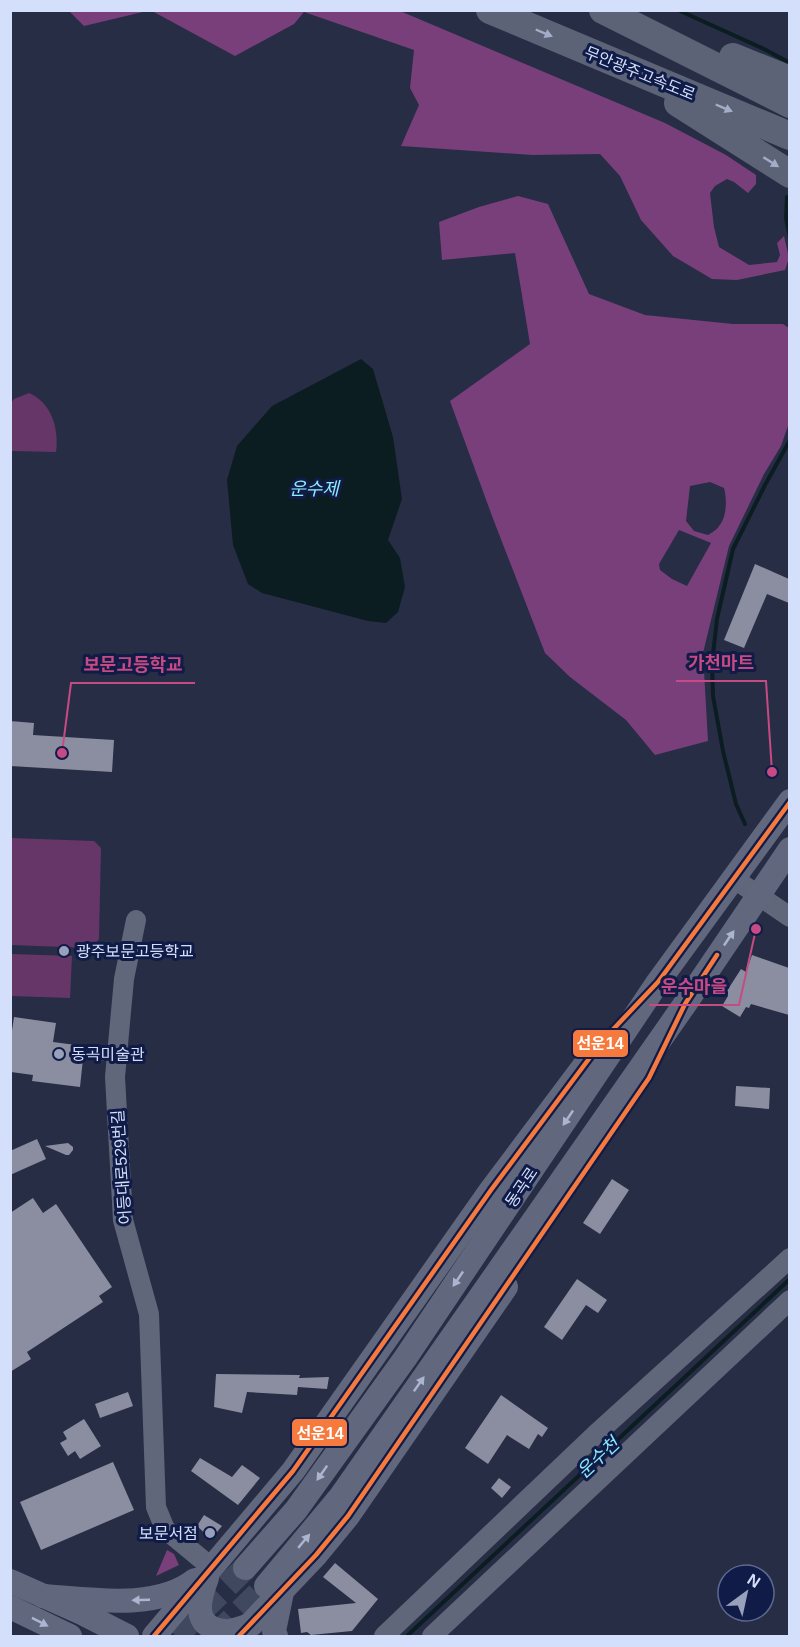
<svg xmlns="http://www.w3.org/2000/svg" width="800" height="1647" font-family="Helvetica,'Noto Sans KR',sans-serif">
<rect width="100%" height="100%" fill="#262d45"/>
<!-- green -->
<g fill="#663668">
<path d="M29 393C52 403 59 429 56 452L11 451V403L14 399Z"/>
<path d="M11 838 94 841 101 848 99 939 92 948 11 945Z"/>
<path d="M11 954 72 956 70 998 11 996Z"/>
</g>
<!-- forest -->
<g fill="#793f7b" fill-rule="evenodd">
<path d="M69 11H147L84 26Z"/>
<path d="M152 11H400L665 123 726 155 756 175V184L748 193 734 182 727 179 715 186 710 193 714 227 719 247 749 265 777 262 780 255 777 243 784 236 789 258 785 270 737 280 712 279 673 256 641 220 620 176 600 154 532 155 401 146 419 105 410 88 414 50 304 12 294 24 235 56Z"/>
<path d="M518 196 548 204 589 294 645 315 733 324H783L789 328V423L781 446 764 474 729 546 703 653 708 741 655 755 626 720 570 677 545 653 492 516 450 401 530 344 515 253 442 260 439 222 479 207ZM710 482 724 488C727 499 727 517 719 526 717 530 711 533 708 535L694 531 686 521 690 486ZM679 530 711 543 687 586 672 579 660 570 659 564Z"/>
<path d="M167 1550 174 1554 179 1565 156 1576Z"/>
</g>
<!-- water -->
<path fill="#0c1d22" d="M361 359 373 369 393 437 402 499 388 540 400 558 405 587 398 612 386 623 368 621 262 593 248 584 233 545 227 480 237 446 272 406Z"/>
<g fill="none" stroke-linecap="round" stroke-linejoin="round">
<!-- stream -->
<g stroke="#0c1d22" stroke-width="4">
<path d="M678 10 764 49 790 63"/>
<path d="M787 197 786 218 790 238"/>
<path d="M745 824 736 804 723 751 713 696 712 663 717 619 733 549 765 485 790 440"/>
<path d="M407 1636 790 1279"/>
</g>
</g>
<!-- building -->
<g fill="#8b8ea0">
<path d="M755 564 789 579V603L767 594 744 648 724 640Z"/>
<path d="M10 721 34 723 33 735 114 740 112 772 10 766Z"/>
<path d="M752 955 789 968V1015L751 1004 749 1008 746 1007 740 1017 722 1006 728 996 725 994 741 969 746 972Z"/>
<path d="M14 1017 56 1023 53 1042 106 1049 104 1061 83 1059 80 1087 32 1081 33 1075 11 1072 10 1044Z"/>
<path d="M736 1086 770 1088 769 1109 735 1106Z"/>
<path d="M37 1139 46 1159 10 1175V1151Z"/>
<path d="M68 1143 73 1147V1150L69 1155H66L45 1146Z"/>
<path d="M612 1179 629 1190 600 1234 583 1223Z"/>
<path d="M33 1198 43 1213 56 1204 112 1287 99 1296 103 1302 27 1352 31 1359 10 1372V1213Z"/>
<path d="M577 1279 607 1300 598 1313 586 1305 562 1340 544 1327Z"/>
<path d="M216 1374 300 1375 299 1378 329 1377 327 1389 298 1387 297 1395 247 1392 242 1413 214 1407Z"/>
<path d="M128 1392 133 1406 100 1418 95 1404Z"/>
<path d="M501 1395 548 1428 542 1437 538 1434 529 1449 507 1435 488 1464 465 1448Z"/>
<path d="M84 1419 101 1446 80 1459 75 1451 68 1456 60 1443 67 1439 63 1432Z"/>
<path d="M200 1458 232 1477 242 1465 260 1478 238 1505 191 1471Z"/>
<path d="M113 1462 134 1510 41 1550 20 1502Z"/>
<path d="M499 1478 511 1487 502 1498 491 1488Z"/>
<path d="M204 1515 222 1526 211 1539 197 1526Z"/>
<path d="M335 1563 378 1599 352 1631 311 1635 307 1632 301 1633 298 1609 356 1603 323 1577Z"/>
</g>
<g fill="none" stroke-linecap="round" stroke-linejoin="round">
<!-- major-tunnel -->
<g stroke="#404860" stroke-width="24" stroke-dasharray="24 12" stroke-linecap="butt">
<path d="M176 1636 245 1568"/>
<path d="M215 1636 266 1586"/>
</g>
<!-- minor -->
<g stroke="#61677a" stroke-width="20">
<path d="M733 878 790 917"/>
<path d="M136 920 124 979 115 1077 123 1220 149 1314 156 1507 165 1529 211 1567"/>
<path d="M384 1636 595 1435 790 1258"/>
<path d="M432 1636 790 1300"/>
</g>
<!-- major -->
<g stroke="#61687e" stroke-width="24">
<path d="M245 1568 296 1510 406 1357 658 982 790 801"/>
<path d="M207 1578C199 1599 191 1627 224 1631 232 1632 244 1627 252 1624"/>
<path d="M10 1581 82 1613 127 1636"/>
<path d="M266 1586 341 1496 685 1004 790 849"/>
<path d="M43 1596C90 1599 156 1611 195 1580"/>
<path d="M10 1607 70 1636"/>
<path d="M154 1636 293 1471 491 1190 587 1062"/>
<path d="M239 1636 316 1555 348 1516 506 1287"/>
<path d="M276 1636 274 1631 282 1592"/>
</g>
<!-- highway -->
<g stroke="#5c6377" stroke-width="28">
<path d="M490 10 790 136"/>
<path d="M603 10 790 104"/>
<path d="M733 57 790 80"/>
<path d="M678 103 790 174"/>
</g>
<defs>
<g id="bus-1">
<path d="M154 1636 293 1471 491 1190 603 1040 658 982 790 802"/>
<path d="M239 1636 316 1555 348 1516 649 1078 685 1004 717 955"/>
</g>
</defs>
<!-- bus-1 casing -->
<use href="#bus-1" stroke="#101b47" stroke-width="9"/>
<!-- bus-1 -->
<use href="#bus-1" stroke="#f6793e" stroke-width="4.5"/>
</g>
<!-- one-way arrows -->
<defs><path id="oneway-solid" d="M-6-.8H1V-3.2L6.5 0L1 3.2V.8H-6Z" transform="scale(1.5)"/></defs>
<g fill="#a4adc7">
<use href="#oneway-solid" transform="translate(544 33) rotate(23)"/>
<use href="#oneway-solid" transform="translate(724 108) rotate(23)"/>
<use href="#oneway-solid" transform="translate(771 162) rotate(32)"/>
</g>
<g fill="#acb5d0">
<use href="#oneway-solid" transform="translate(729 938) rotate(-56)"/>
<use href="#oneway-solid" transform="translate(568 1118) rotate(124)"/>
<use href="#oneway-solid" transform="translate(458 1279) rotate(124)"/>
<use href="#oneway-solid" transform="translate(419 1384) rotate(-55)"/>
<use href="#oneway-solid" transform="translate(322 1473) rotate(125)"/>
<use href="#oneway-solid" transform="translate(304 1541) rotate(-50)"/>
<use href="#oneway-solid" transform="translate(141 1600) rotate(178)"/>
<use href="#oneway-solid" transform="translate(40 1622) rotate(27)"/>
</g>
<!-- markers -->
<g fill="#97a1bc" stroke="#101b47" stroke-width="2">
<circle cx="64" cy="951" r="6"/>
<circle cx="59" cy="1054" r="6"/>
<circle cx="210" cy="1533" r="6"/>
</g>
<g text-anchor="middle" stroke-width="6" stroke-linejoin="round" paint-order="stroke">
<!-- street labels -->
<g font-size="16" fill="#d4dffc" stroke="#101b47">
<text transform="translate(640 73) rotate(22)" y="6">무안광주고속도로</text>
<text transform="translate(121 1167) rotate(-94)" y="6">어등대로529번길</text>
<text transform="translate(521 1187) rotate(-56)" y="6">동곡로</text>
</g>
<!-- poi labels -->
<g font-size="16" fill="#d4dffc" stroke="#101b47" text-anchor="start">
<text x="76" y="957">광주보문고등학교</text>
<text x="71" y="1060">동곡미술관</text>
<text x="198" y="1539" text-anchor="end">보문서점</text>
</g>
<!-- water labels -->
<g font-size="18" font-style="italic" fill="#8bebfa" stroke="#101b47">
<text x="314" y="495">운수제</text>
<text transform="translate(598 1458) rotate(-43)" y="6">운수천</text>
</g>
</g>
<!-- callouts -->
<path fill="none" stroke="#c64a83" stroke-width="2" d="M772 772L766 681H676M62 753L71 683H195M756 929L739 1005H649"/>
<g fill="#c64a83" stroke="#101b47" stroke-width="2">
<circle cx="772" cy="772" r="6"/>
<circle cx="62" cy="753" r="6"/>
<circle cx="756" cy="929" r="6"/>
</g>
<g font-size="18" text-anchor="middle" font-weight="bold" fill="#c64a83" stroke="#101b47" stroke-width="6" stroke-linejoin="round" paint-order="stroke">
<text x="721" y="669">가천마트</text>
<text x="133" y="671">보문고등학교</text>
<text x="694" y="993">운수마을</text>
</g>
<g stroke="#101b47" stroke-width="2">
<rect x="572" y="1029" width="57" height="29" rx="6" fill="#f6793e"/>
<rect x="291" y="1418" width="57" height="29" rx="6" fill="#f6793e"/>
</g>
<g font-size="16" text-anchor="middle" font-weight="bold" fill="#fff">
<text x="600" y="1049">선운14</text>
<text x="320" y="1439">선운14</text>
</g>
<!-- border -->
<rect width="800" height="1647" fill="none" stroke="#d4dffc" stroke-width="24"/>
<!-- north arrow -->
<g transform="translate(746 1593) rotate(33)"><circle r="28" fill="#101b47" stroke="#5e698f" stroke-width="1.5"/>
<path d="M0-4.5L10 22L0 15L-10 22Z" fill="#97a1bc"/>
<text y="-9" font-size="16" font-weight="bold" text-anchor="middle" fill="#d4dffc">N</text>
</g>
</svg>
